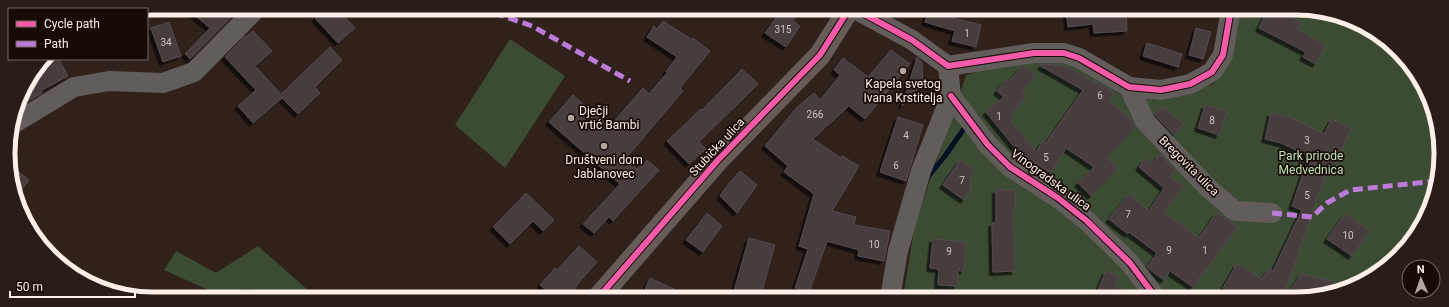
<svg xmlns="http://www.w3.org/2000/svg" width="1449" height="307" font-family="Roboto,sans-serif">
<defs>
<filter id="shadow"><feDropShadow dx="-3.5" dy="3.5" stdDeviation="0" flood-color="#0009"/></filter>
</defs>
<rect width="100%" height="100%" fill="#30211b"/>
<!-- green -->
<g fill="#3c4b34">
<path d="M1241 9H1314L1368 27 1411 65 1436 116 1440 172 1426 218 1398 257 1351 288 1305 299 903 298 915 224 966 75 997 65 1051 61 1071 64 1087 72 1126 98 1184 94 1214 84 1232 54Z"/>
<path d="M510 39 565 76 505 168 455 125Z"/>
<path d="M258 246 317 298H280L249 289 217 294 164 270 176 251 216 273Z"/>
</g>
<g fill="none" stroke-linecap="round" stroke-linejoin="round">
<!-- stream -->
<path stroke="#051122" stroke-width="5" d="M927 178 945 156 963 130"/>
</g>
<!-- building -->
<g fill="#463c3e" stroke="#544a4e" filter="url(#shadow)">
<path d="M186 8H240L190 59 185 54 210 28Z"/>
<path d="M326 8H337L355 28 338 43 315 18Z"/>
<path d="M782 9H800L793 21 800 26 786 47 765 33Z"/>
<path d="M934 9H957L954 18 981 25 976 47 952 41 955 31 925 22 928 11 933 12Z"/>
<path d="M1066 9H1126L1127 31 1094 33 1093 24 1068 27Z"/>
<path d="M1268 9H1276L1301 22 1297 29 1326 46 1316 64 1303 57 1306 52 1259 28Z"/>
<path d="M663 21 691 39 693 38 710 51 680 88 683 91 626 158 637 169 647 160 659 170 613 221 609 217 594 233 583 224 620 184 549 122 573 95 609 127 643 88 649 94 667 73 666 71 677 57 647 37 654 26 657 29Z"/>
<path d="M169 22 181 56 163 62 151 28Z"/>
<path d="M1196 28 1211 32 1203 59 1189 55Z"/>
<path d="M253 31 272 51 255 66 281 94 330 47 342 60 315 87 320 93 298 114 282 98 253 123 238 106 256 90 225 57 245 36 246 37Z"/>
<path d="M1147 43 1182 54 1178 67 1143 56Z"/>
<path d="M891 50 910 64 865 119 849 106 813 139 841 158 842 156 859 166 832 211 856 217 854 225 890 231 884 261 858 256 859 250 827 241 809 293 795 288 808 249 799 246 814 194 784 172 788 166 765 146 796 108 814 93 820 100 840 75 834 70 843 58 868 77Z"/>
<path d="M917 57 922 62 923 83 902 106Z"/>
<path d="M55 59H59L68 76 41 91 42 93 17 108 19 98 40 67Z"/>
<path d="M1042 64 1066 66 1096 83 1097 82 1114 93 1109 100 1133 122 1135 127 1107 157 1118 168 1091 196 1078 183 1094 167 1066 148 1051 173 1021 155 986 112 1004 97 997 91 1006 80 1009 82 1021 67 1023 66 1035 75 1022 92 1026 96 1010 116 1013 119 1011 121 1036 152 1043 141 1046 143 1083 90 1041 66Z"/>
<path d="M742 69 758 84 699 142 706 149 689 164 667 141 701 109 702 110Z"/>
<path d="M1205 105 1227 111 1219 135 1198 128Z"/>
<path d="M1163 107 1183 124 1174 135 1155 115Z"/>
<path d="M1271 113 1292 118 1324 134 1332 119 1352 129 1332 168 1328 166 1283 299H1264L1252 290 1247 299H1241L1223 288 1237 264 1262 279 1269 269 1273 271 1302 210 1292 206 1309 156 1281 143 1265 139Z"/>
<path d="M898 117 923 125 906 181 880 172Z"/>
<path d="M1160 154 1175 170 1170 177 1183 186 1164 212 1199 238 1217 212 1237 227 1193 287 1170 271 1164 280 1149 269 1147 267 1157 253 1129 232 1128 234 1109 219 1129 194 1149 211 1164 188 1139 167 1145 159 1152 164Z"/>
<path d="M960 160 972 168 970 191 964 200 943 185Z"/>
<path d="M11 166 29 180 15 198 13 183Z"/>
<path d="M740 171 757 185 737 213 720 196 725 188Z"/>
<path d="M996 190H1015V209H1013L1015 271 993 272 992 223H996Z"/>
<path d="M526 193 554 220 543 231 533 221 510 244 493 227Z"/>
<path d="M707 213 722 226 703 252 686 240Z"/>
<path d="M1345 214 1370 231 1352 256 1327 239Z"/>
<path d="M749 238 775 245 760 298H732Z"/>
<path d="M933 239 966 242 964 271 958 270 957 286 938 285 939 269 930 268Z"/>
<path d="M579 246 597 262 576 286H577L567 298H556L540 285 555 268 557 270Z"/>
<path d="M1106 271 1119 276 1115 286 1141 299H1094Z"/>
<path d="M1302 274 1333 281 1330 293 1305 299H1284Z"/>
<path d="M650 278 693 298H657L644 292Z"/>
</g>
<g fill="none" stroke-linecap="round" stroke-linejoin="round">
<!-- minor -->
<g stroke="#625c5a" stroke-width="20">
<path d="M855 9 912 40 948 66 951 96 921 171 898 251 890 298"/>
<path d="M948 66 1034 53H1064L1079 58 1129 87 1161 90 1190 84 1212 72 1223 55 1231 9"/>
<path d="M1129 87 1145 121 1207 187 1235 211 1272 213"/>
<path d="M951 96 988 145 1010 167 1058 198 1087 221 1130 263 1157 299"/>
<path d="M13 124 74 87 109 81 163 83 194 72 257 8"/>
</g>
<!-- major -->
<path stroke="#665b57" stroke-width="22" d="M598 298 718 160 820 55 849 9"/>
<!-- quiet -->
<g stroke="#bd7bd9" stroke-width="5" stroke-dasharray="10 5" stroke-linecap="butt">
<path d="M480 8 532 26 630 81"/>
<path d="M1272 213 1312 217 1327 203 1350 190 1437 181"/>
</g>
<defs>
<g id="cycleway">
<path d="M855 9 912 40 948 66 1034 53H1064L1079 58 1129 87 1161 90 1190 84 1212 72 1223 55 1231 9"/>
<path d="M951 96 988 145 1010 167 1058 198 1087 221 1130 263 1157 299"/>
<path d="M598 298 718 160 820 55 849 9"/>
</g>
</defs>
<!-- cycleway casing -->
<use href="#cycleway" stroke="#180b07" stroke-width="8"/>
<!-- cycleway -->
<use href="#cycleway" stroke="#f35aa7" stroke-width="6"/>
</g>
<!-- markers -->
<g fill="#b5a6a0" stroke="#180b07" stroke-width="1.5">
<circle cx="903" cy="71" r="4"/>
<circle cx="571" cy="118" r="4"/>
<circle cx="604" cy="146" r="4"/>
</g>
<g text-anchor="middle" stroke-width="3.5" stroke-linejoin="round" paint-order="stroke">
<!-- number labels -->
<g font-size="10" fill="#cfc2bd">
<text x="783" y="33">315</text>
<text x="967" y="37">1</text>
<text x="166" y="46">34</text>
<text x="1100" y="99">6</text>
<text x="815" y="118">266</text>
<text x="999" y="120">1</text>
<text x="1212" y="124">8</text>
<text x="906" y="139">4</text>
<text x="1307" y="144">3</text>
<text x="1046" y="161">5</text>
<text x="896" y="169">6</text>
<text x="962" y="184">7</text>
<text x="1307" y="199">5</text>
<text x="1128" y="218">7</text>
<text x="1348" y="239">10</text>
<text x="874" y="248">10</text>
<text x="1169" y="254">9</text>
<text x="1205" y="254">1</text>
<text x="949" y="255">9</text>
</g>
<!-- poi labels -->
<g font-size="12" fill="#fdeee7" stroke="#180b07">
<text x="903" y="88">Kapela svetog<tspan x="903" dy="14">Ivana Krstitelja</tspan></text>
<text x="579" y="115" text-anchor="start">Dječji<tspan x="579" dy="14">vrtić Bambi</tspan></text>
<text x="604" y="164">Društveni dom<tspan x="604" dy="14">Jablanovec</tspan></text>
</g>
<!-- street labels -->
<g font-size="12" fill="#fdeee7" stroke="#180b07">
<text transform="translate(717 147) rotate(-47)" y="4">Stubička ulica</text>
<text transform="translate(1189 166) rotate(45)" y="4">Bregovita ulica</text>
<text transform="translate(1051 180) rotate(36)" y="4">Vinogradska ulica</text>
</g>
<!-- park labels -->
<g font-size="12" fill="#bce2b1" stroke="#180b07">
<text x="1311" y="160">Park prirode<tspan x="1311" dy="14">Medvednica</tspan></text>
</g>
</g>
<!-- crop -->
<path d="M0 0H1449V307H0ZM153 15H1296A138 138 0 0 1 1434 153V154A138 138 0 0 1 1296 292H153A138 138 0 0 1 15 154V153A138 138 0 0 1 153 15Z" fill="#2a1d19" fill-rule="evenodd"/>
<path fill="none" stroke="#fdeee7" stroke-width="5" d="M153 15H1296A138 138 0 0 1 1434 153V154A138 138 0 0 1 1296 292H153A138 138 0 0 1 15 154V153A138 138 0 0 1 153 15Z"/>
<!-- legend -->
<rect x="8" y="8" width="140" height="52" fill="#180b07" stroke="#746661"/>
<rect x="16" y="21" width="20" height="6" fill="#f35aa7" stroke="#746661"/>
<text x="44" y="28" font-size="12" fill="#fdeee7">Cycle path</text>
<rect x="16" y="41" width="20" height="6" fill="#bd7bd9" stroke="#746661"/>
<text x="44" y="48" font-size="12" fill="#fdeee7">Path</text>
<!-- north arrow -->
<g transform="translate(1421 279) rotate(358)"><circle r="19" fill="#180b07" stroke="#746661"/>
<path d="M0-3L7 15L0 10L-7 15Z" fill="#b5a6a0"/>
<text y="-6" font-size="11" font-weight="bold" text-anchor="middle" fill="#fdeee7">N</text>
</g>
<!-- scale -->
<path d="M10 291v6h125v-6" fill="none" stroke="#fdeee7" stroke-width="2"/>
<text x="16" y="291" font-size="12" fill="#fdeee7" stroke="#180b07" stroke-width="3" paint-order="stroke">50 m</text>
</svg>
